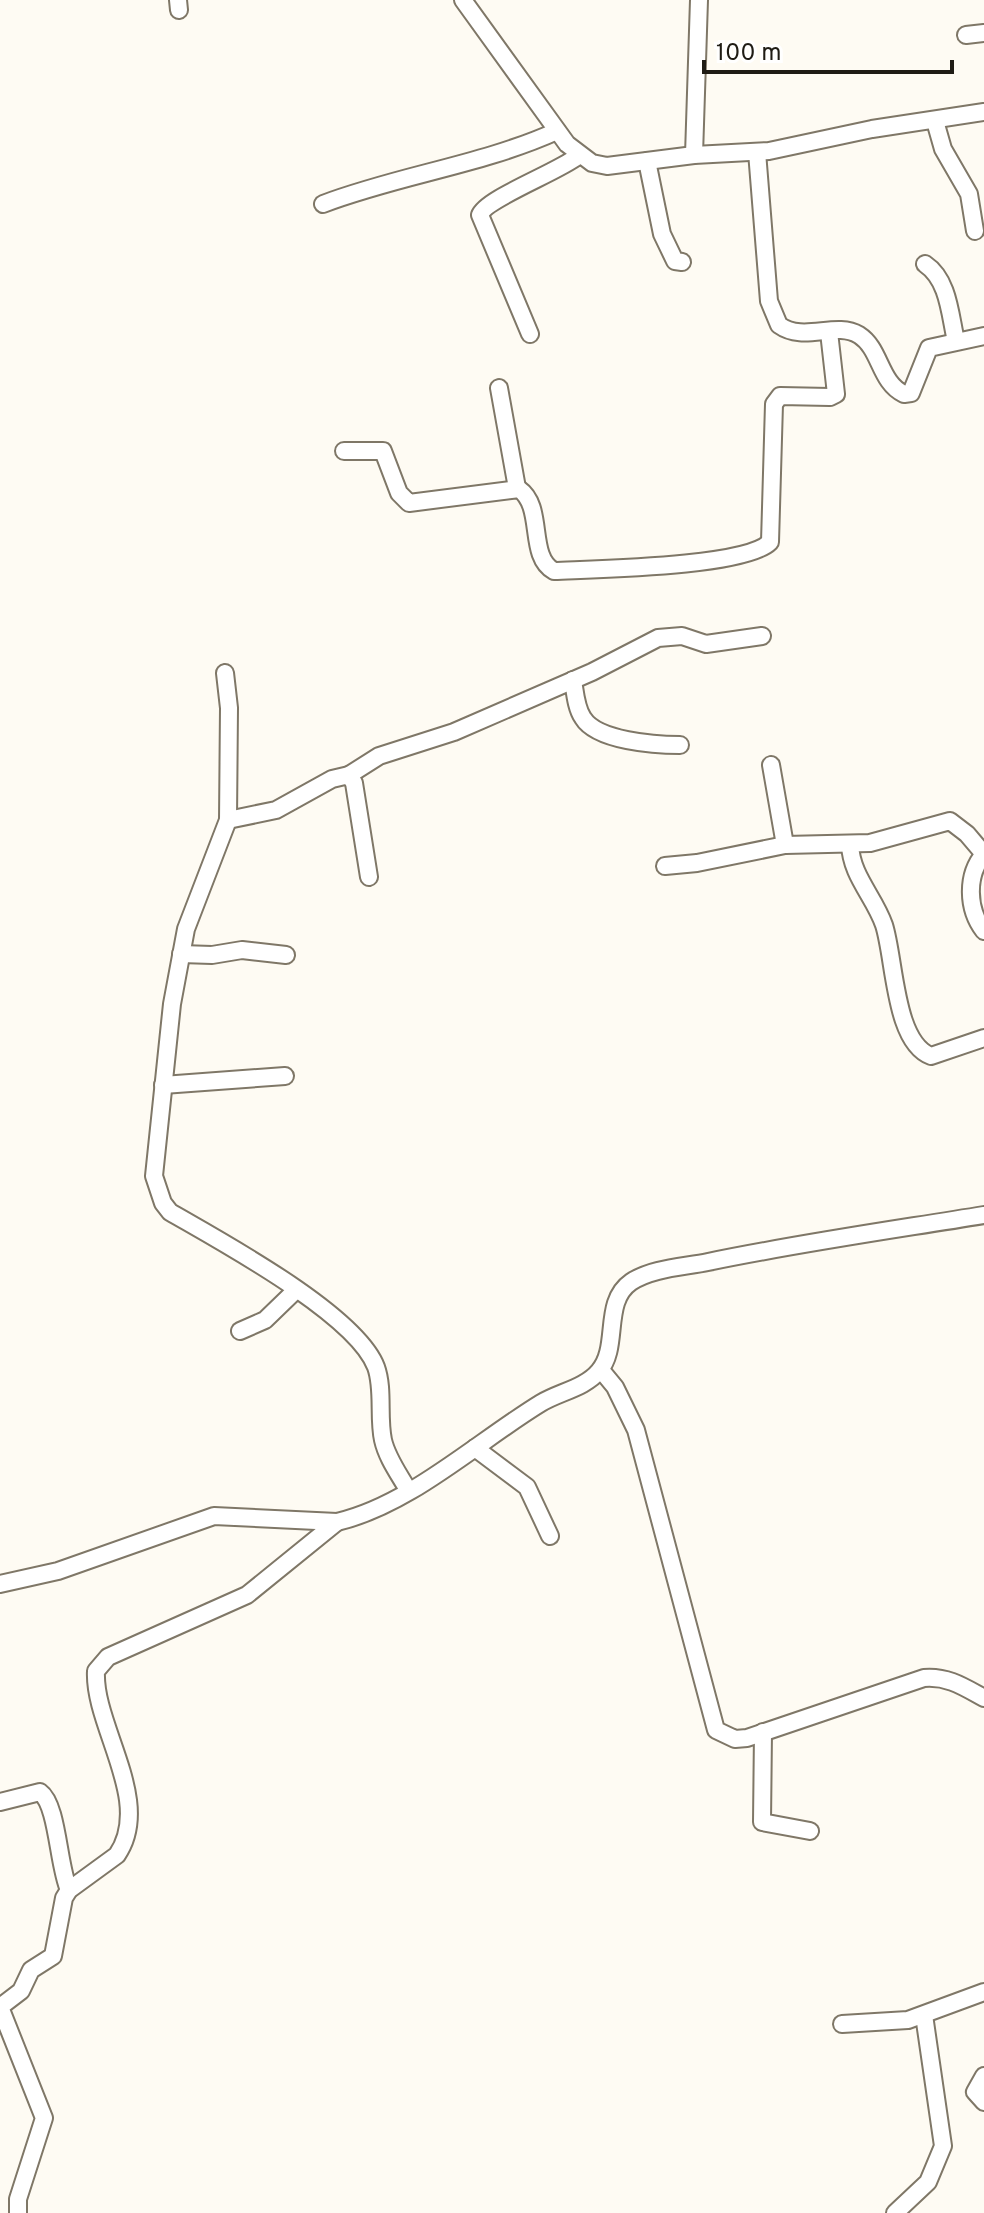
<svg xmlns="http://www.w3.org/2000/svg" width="984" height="2213" font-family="Overpass,sans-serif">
<rect width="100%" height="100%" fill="#fefbf3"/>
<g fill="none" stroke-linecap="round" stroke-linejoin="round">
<defs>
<g id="minor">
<path d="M178 0 179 10"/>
<path d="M463 0 567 144 592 163 607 166 694 155 769 151 872 129 984 112"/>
<path d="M966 35 984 33"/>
<path d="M935 121 943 149 969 194 975 231"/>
<path d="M757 152 769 301 779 325C804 343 835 321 859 335 881 349 879 382 904 394L911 393 929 348 984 336"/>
<path d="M694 155 699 0"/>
<path d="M647 161 662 234 675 261 682 262"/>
<path d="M323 204C399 175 482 165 557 131"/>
<path d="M925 264C949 280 950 316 956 341"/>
<path d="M530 334 480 215C485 199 558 172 578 156"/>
<path d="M499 388 517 488"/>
<path d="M344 451H383L399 493 409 503 519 489C545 507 527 556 554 571 595 569 746 567 770 542L774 404 780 396 830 397 836 394 829 332"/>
<path d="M225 673 229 708 228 820 186 929 172 1004 154 1176 163 1203 170 1212C220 1241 356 1314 376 1367 384 1389 378 1417 383 1440 387 1458 399 1474 408 1490"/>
<path d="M573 680C575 692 576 708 583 718 597 741 655 745 680 745"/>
<path d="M771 765 785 845"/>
<path d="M349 775 379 756 454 732 592 672 658 638 682 636 706 644 762 636"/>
<path d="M228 820 276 810 332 779 349 775 354 783 369 877"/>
<path d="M850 844C851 876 874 896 884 925 895 959 894 1042 931 1056L984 1038"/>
<path d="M665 866 697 863 785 845 870 843 950 821 967 834 984 854C966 875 967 909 984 931"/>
<path d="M181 954 212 955 242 950 286 955"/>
<path d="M163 1085 285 1076"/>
<path d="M240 1331 265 1320 296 1290"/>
<path d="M601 1370 615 1387 636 1430 716 1730 735 1739 747 1738 924 1678C948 1676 964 1687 984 1698"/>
<path d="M475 1448 527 1487 550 1536"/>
<path d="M0 1584 58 1571 214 1516 337 1522C410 1505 477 1442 541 1403 559 1392 585 1388 599 1371 620 1347 602 1302 631 1282 652 1268 684 1267 708 1262 799 1243 892 1230 984 1215"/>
<path d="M763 1732 762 1822 810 1831"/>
<path d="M0 1802 40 1792C58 1805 58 1866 69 1890"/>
<path d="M842 2024 908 2020 984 1992"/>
<path d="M984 2076 975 2092 984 2102"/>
<path d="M18 2213V2199L44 2118 0 2007 21 1991 31 1970 53 1956 64 1898 69 1890 117 1855C154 1801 93 1726 96 1671L108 1657 247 1595 337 1522"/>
<path d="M895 2213 928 2182 943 2146 924 2015"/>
</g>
</defs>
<!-- minor casing -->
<use href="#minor" stroke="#7f7767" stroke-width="20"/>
<!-- minor -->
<use href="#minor" stroke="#fff" stroke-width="16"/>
</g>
<!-- scale -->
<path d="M704 60v12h248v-12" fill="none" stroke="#1f1c15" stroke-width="4"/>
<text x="716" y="60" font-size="24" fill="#1f1c15" stroke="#ffffff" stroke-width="6" paint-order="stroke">100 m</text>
</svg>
